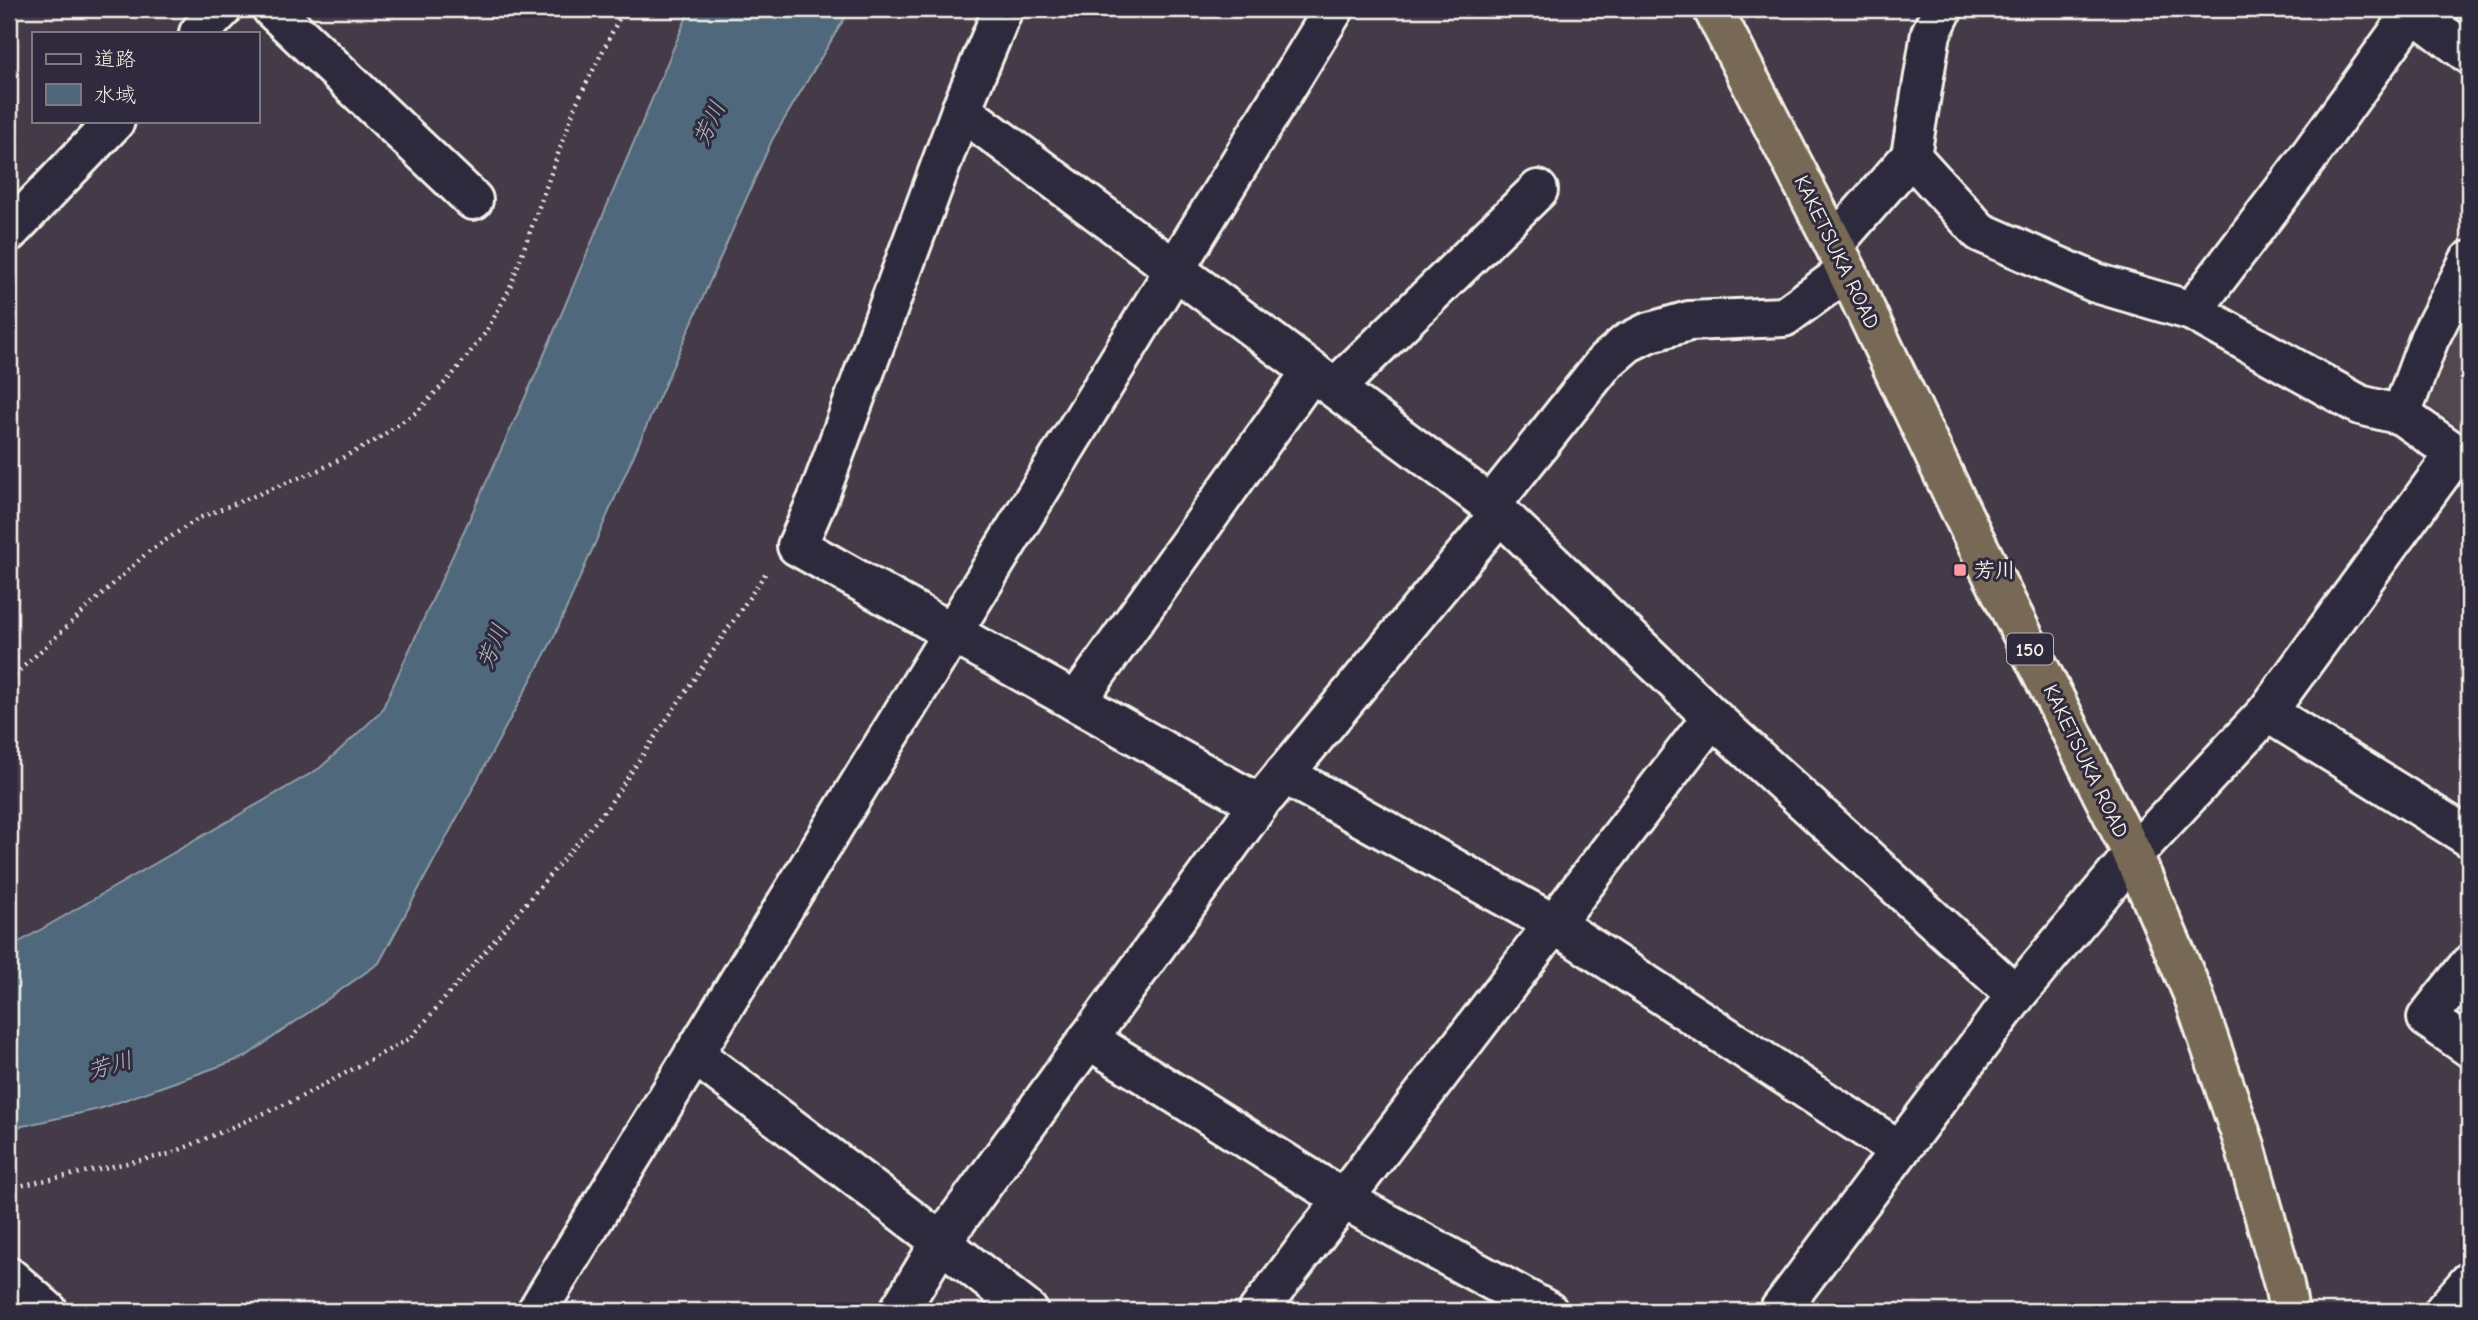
<svg xmlns="http://www.w3.org/2000/svg" width="2478" height="1320" font-family="'Comic Neue','Klee One',sans-serif">
<rect width="100%" height="100%" fill="#443a48"/>
<filter id="ink" filterUnits="userSpaceOnUse"><feTurbulence type="fractalNoise" baseFrequency=".0143" numOctaves="2"/><feDisplacementMap in="SourceGraphic" scale="14" xChannelSelector="R" yChannelSelector="G"/><feConvolveMatrix kernelMatrix="1 2 1 2 8 2 1 2 1" color-interpolation-filters="sRGB"/></filter>
<g filter="url(#ink)">
<!-- built -->
<path fill="#534650" d="M2469 301V434L2426 403 2446 346Z"/>
<!-- water -->
<path fill="#50677b" stroke="#929ea7" stroke-width="2" d="M690 9H850L772 140 553 639 379 963 245 1057 99 1109 9 1129V948L320 768 381 712 539 367Z"/>
<g fill="none" stroke-linecap="round" stroke-linejoin="round">
<defs>
<g id="street">
<path d="M272 9 473 200"/>
<path d="M1943 9 1931 33 1911 156 1980 232 2096 283 2192 311 2360 405 2401 415"/>
<path d="M2409 9 2469 54"/>
<path d="M199 33 222 9"/>
<path d="M961 110 1491 505 1712 717 2016 995"/>
<path d="M9 232 115 121"/>
<path d="M1834 244 1911 156"/>
<path d="M2192 311 2299 170 2413 12"/>
<path d="M1335 388 1538 190"/>
<path d="M1491 505 1605 362 1627 343 1647 333 1689 321 1784 317 1847 271"/>
<path d="M1076 702 1312 371"/>
<path d="M2267 712 2469 837"/>
<path d="M1284 774 1554 924 1899 1150"/>
<path d="M1267 795 1500 513"/>
<path d="M2469 965 2427 1018 2469 1047"/>
<path d="M1088 1039 1343 1199 1548 1311"/>
<path d="M694 1054 941 1242 1028 1311"/>
<path d="M9 1277 48 1311"/>
<path d="M537 1311 1334 9"/>
<path d="M899 1311 941 1242 1259 804 797 546 818 498 961 110 1003 9"/>
<path d="M1258 1311 1712 717"/>
<path d="M2444 1311 2469 1282"/>
</g>
<g id="secondary">
<path d="M2469 261 2429 339 2401 415 2469 463"/>
<path d="M1779 1311 2016 995 2133 855 2267 712 2456 453"/>
</g>
<path id="highway" d="M1713 9 1834 244 1970 530 2133 855 2193 994 2245 1146 2284 1285 2289 1311"/>
</defs>
<!-- street casing -->
<use href="#street" stroke="#f4f1e8" stroke-width="44"/>
<!-- secondary casing -->
<use href="#secondary" stroke="#f4f1e8" stroke-width="44"/>
<!-- highway casing -->
<use href="#highway" stroke="#f4f1e8" stroke-width="44"/>
<!-- path -->
<g stroke="#f4f1e8" stroke-width="4.5" stroke-dasharray="2 5" stroke-linecap="butt">
<path d="M9 680 148 552 199 518 321 469 373 442 418 411 453 374 486 332 509 290 576 104 624 9"/>
<path d="M9 1188 170 1154 297 1099 411 1038 607 808 767 571"/>
</g>
<!-- street -->
<use href="#street" stroke="#2f2a3d" stroke-width="38"/>
<!-- secondary -->
<use href="#secondary" stroke="#2f2a3d" stroke-width="38"/>
<!-- highway -->
<use href="#highway" stroke="#776954" stroke-width="38"/>
</g>
</g>
<!-- markers -->
<rect fill="#ff9aa2" stroke="#2f2a3d" stroke-width="2.5" x="1953" y="563" width="14" height="14" rx="3.5"/>
<g text-anchor="middle" stroke-width="6" stroke-linejoin="round" paint-order="stroke">
<!-- shield labels -->
<rect fill="#2f2a3d" stroke="#b9b5b5" stroke-width="2" x="2007" y="633.5" width="46" height="31" rx="5"/>
<g font-size="19" font-weight="bold" fill="#f4f1e8">
<text x="2030" y="656">150</text>
</g>
<!-- street labels -->
<g font-size="21" fill="#f4f1e8" stroke="#2f2a3d">
<text transform="translate(1837 252) rotate(64)" y="7">KAKETSUKA ROAD</text>
<text transform="translate(2086 761) rotate(64)" y="7">KAKETSUKA ROAD</text>
</g>
<!-- poi labels -->
<g font-size="21" font-weight="bold" fill="#f4f1e8" stroke="#2f2a3d" text-anchor="start">
<text x="1974" y="577">芳川</text>
</g>
<!-- water labels -->
<g font-size="23" font-style="italic" fill="#b2babc" stroke="#2f2a3d">
<text transform="translate(709 123) rotate(-65)" y="8">芳川</text>
<text transform="translate(492 646) rotate(-68)" y="8">芳川</text>
<text transform="translate(110 1065) rotate(-16)" y="8">芳川</text>
</g>
</g>
<!-- margin -->
<rect width="2478" height="1320" fill="none" stroke="#2f2a3d" stroke-width="35"/>
<rect x="18" y="18" width="2443" height="1285" fill="none" stroke="#f4f1e8" stroke-width="2.5" filter="url(#ink)"/>
<!-- legend -->
<rect x="32" y="32" width="228" height="91" fill="#2f2a3d" stroke="#7e7a81" stroke-width="2"/>
<rect x="46" y="54" width="35" height="10" fill="#2f2a3d" stroke="#7e7a81" stroke-width="2"/>
<text x="94" y="66" font-size="21" fill="#f4f1e8">道路</text>
<rect x="46" y="84" width="35" height="21" fill="#50677b" stroke="#7e7a81" stroke-width="2"/>
<text x="94" y="102" font-size="21" fill="#f4f1e8">水域</text>
</svg>
